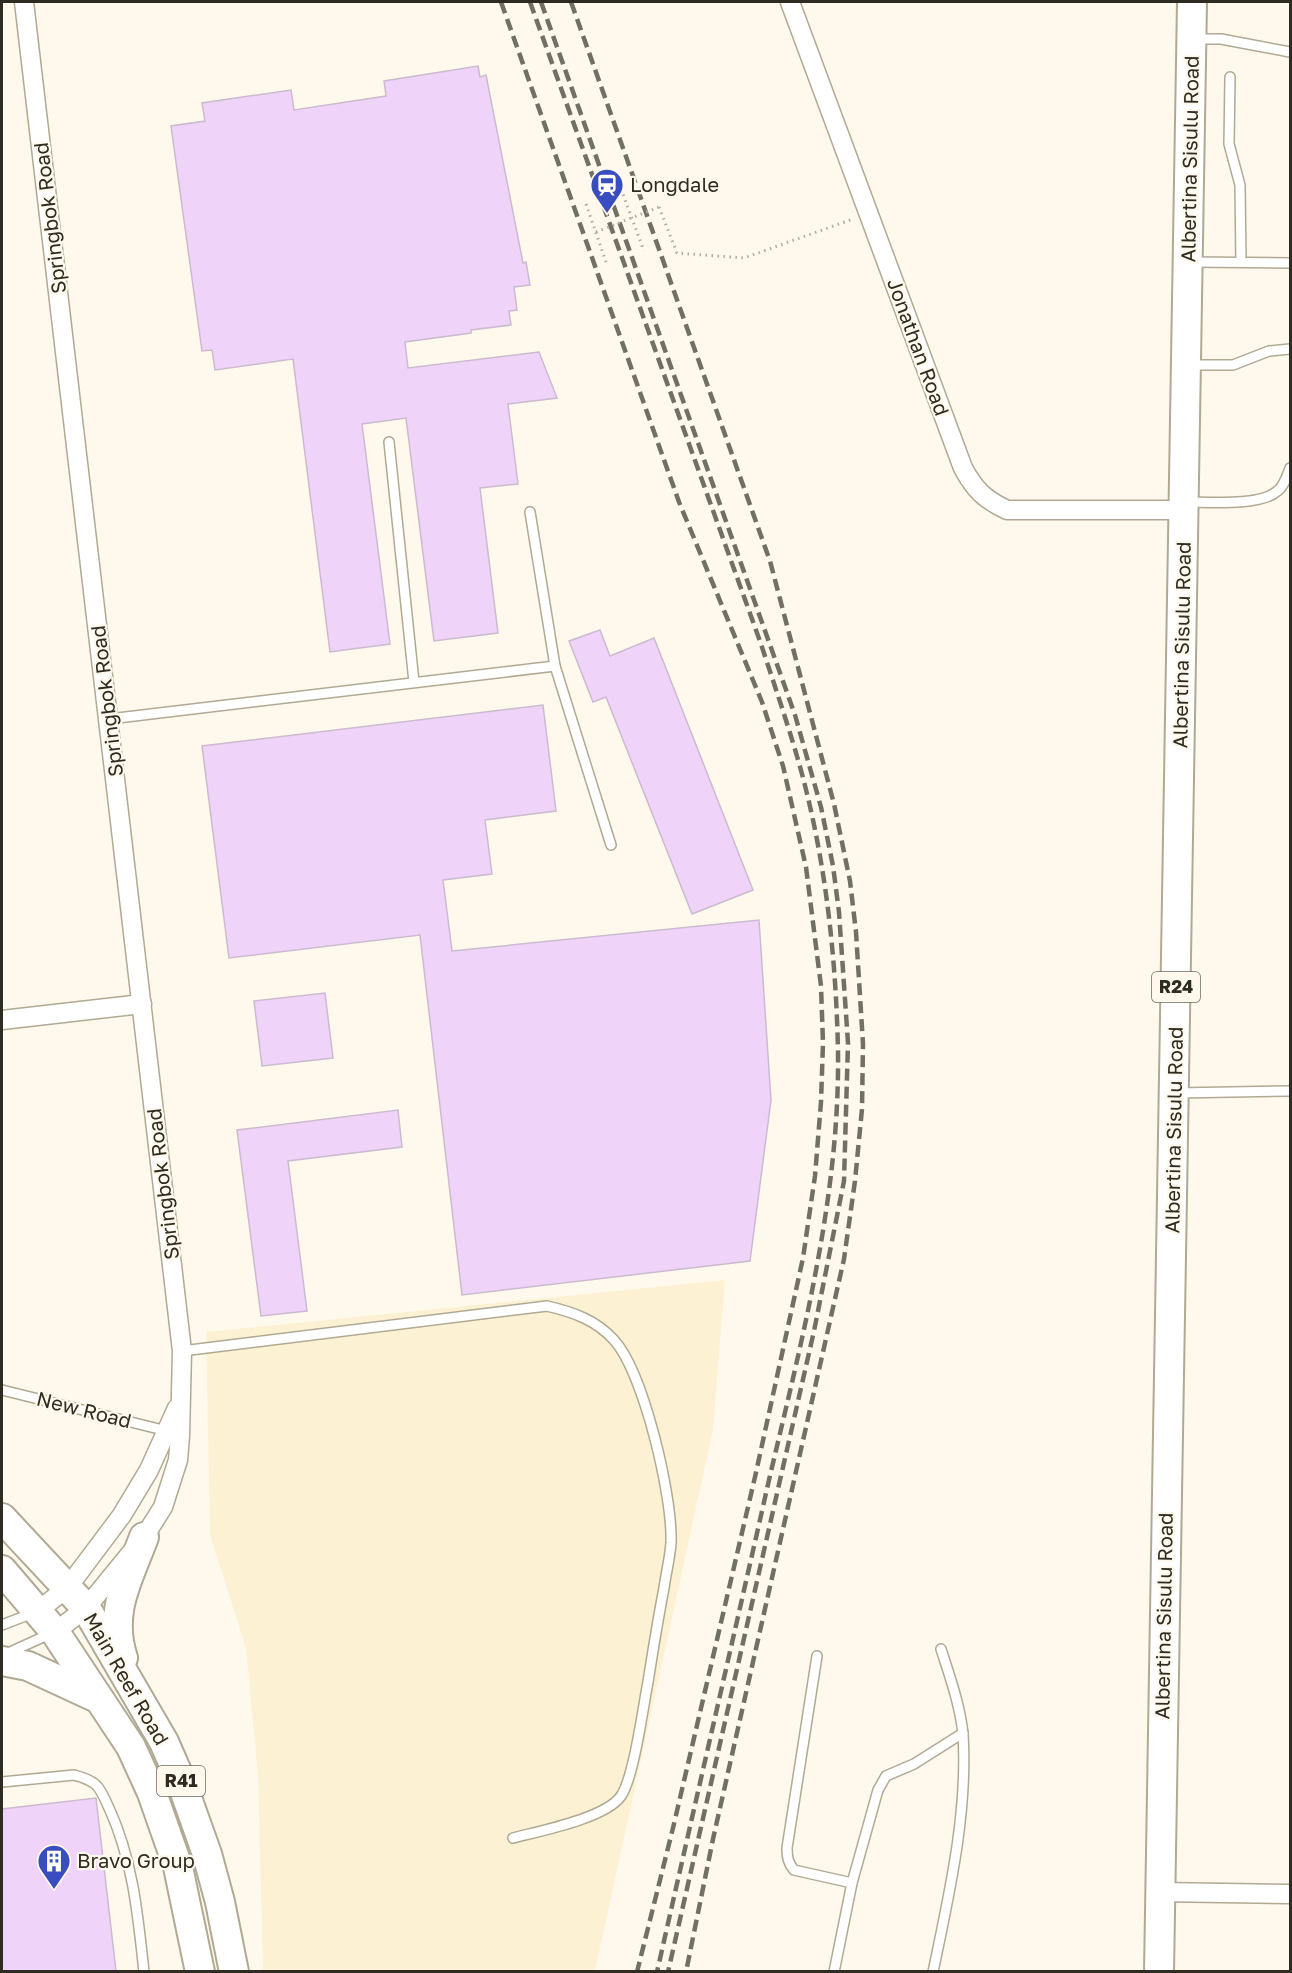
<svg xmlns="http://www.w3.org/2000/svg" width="1292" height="1973" font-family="'Golos Text',sans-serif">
<rect width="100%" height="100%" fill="#fef9ec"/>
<!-- built -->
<path fill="#fcf2d3" d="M725 1280 713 1430 595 1971H263L258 1777 246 1648 210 1535 206 1332Z"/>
<!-- building -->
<g fill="#f0d3f8" stroke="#cbbbcf" stroke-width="1.5">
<path d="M478 66 480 77 486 75 523 263 526 262 530 285 514 287 517 310 509 311 511 325 471 330V333L405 342 408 368 539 352 557 398 508 404 518 484 480 488 498 633 434 641 406 418 362 424 390 644 330 652 293 359 215 370 212 350 202 351 171 126 205 121 202 103 291 90 294 110 386 96 384 81Z"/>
<path d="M600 630 610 656 654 638 753 890 692 914 606 697 593 702 569 641Z"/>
<path d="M543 705 556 811 485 820 492 874 443 880 452 951 759 920 771 1100 750 1261 462 1295 420 935 229 958 202 746Z"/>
<path d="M325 993 333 1058 262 1066 254 1001Z"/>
<path d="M398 1110 402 1147 288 1161 307 1311 261 1316 237 1130Z"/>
<path d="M96 1798 116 1971H2V1809Z"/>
</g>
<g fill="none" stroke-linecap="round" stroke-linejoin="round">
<defs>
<g id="lane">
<path d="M1193 39H1221L1290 52"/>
<path d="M1230 77 1229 144 1240 185 1241 262"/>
<path d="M1191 262 1290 263"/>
<path d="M1189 365H1233L1269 351 1290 349"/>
<path d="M389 442 414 682"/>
<path d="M1187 502C1209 502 1259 506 1276 492 1284 487 1287 476 1290 468"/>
<path d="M530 512 555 666 611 845"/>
<path d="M109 719 555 666"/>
<path d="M1177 1093 1290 1091"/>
<path d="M182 1351 547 1306C573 1312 596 1320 614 1340 644 1373 673 1498 671 1543 670 1558 666 1573 664 1588 658 1619 653 1650 648 1682 643 1707 634 1777 621 1796 606 1818 540 1831 513 1838"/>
<path d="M2 1390 167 1431"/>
<path d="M2 1625 33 1613"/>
<path d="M8 1653 52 1633"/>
<path d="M817 1656 787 1848C787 1857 788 1863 794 1870L852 1883"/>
<path d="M2 1782 74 1775C81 1777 89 1779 95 1784 102 1790 105 1800 109 1808 133 1860 138 1916 144 1972"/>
<path d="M834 1972 852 1883 878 1790 886 1776 914 1764 963 1733"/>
<path d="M933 1972C949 1895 968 1813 963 1734 960 1705 950 1677 941 1649"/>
</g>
<g id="street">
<path d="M24 2 182 1351 180 1436 178 1460 163 1507 144 1537 86 1608 55 1632"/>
<path d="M790 2 963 468C975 490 984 499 1007 510H1185"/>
<path d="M2 1020 142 1004"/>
<path d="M38 1611 68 1587 122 1515 149 1470 177 1408"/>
<path d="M1159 1892 1290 1894"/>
</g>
<g id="primary">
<path d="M2 1518 86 1608 164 1742 181 1781 207 1854 220 1902 234 1972"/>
<path d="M2 1570 55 1632 131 1747 152 1793 178 1867 200 1972"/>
<path d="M123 1658C108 1612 128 1580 144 1537"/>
<path d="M2 1661 28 1666 97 1698"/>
<path d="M1159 1972 1192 2"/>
</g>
</defs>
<!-- lane casing -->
<use href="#lane" stroke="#b0a993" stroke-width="12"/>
<!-- street casing -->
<use href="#street" stroke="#b0a993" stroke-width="21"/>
<!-- primary casing -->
<use href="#primary" stroke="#b0a993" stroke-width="32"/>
<!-- path -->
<g stroke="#b0aca1" stroke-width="3" stroke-dasharray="1.5 4.5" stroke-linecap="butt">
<path d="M621 189 644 251"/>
<path d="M586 204 606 262"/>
<path d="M659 207 677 253 744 258 853 219"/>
</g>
<!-- lane -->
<use href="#lane" stroke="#fff" stroke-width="9"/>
<!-- street -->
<use href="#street" stroke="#fff" stroke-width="18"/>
<!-- primary -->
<use href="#primary" stroke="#fff" stroke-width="28"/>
<!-- rail -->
<g stroke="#726f65" stroke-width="4.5" stroke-dasharray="12 6" stroke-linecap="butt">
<path d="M501 2 679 502 762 702 783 766 806 867 821 986 823 1043 821 1102 815 1176 803 1258 755 1477 673 1828 637 1972"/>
<path d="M530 2 761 644C775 687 790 730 802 774 826 864 836 958 838 1051 840 1196 802 1339 769 1480 732 1644 694 1808 657 1972"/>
<path d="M541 2 795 715 821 807 833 866 839 912 848 1043 844 1181 814 1331 668 1972"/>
<path d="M571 2 770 561 834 804 850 881 856 932 863 1044 862 1109 855 1181 844 1259 713 1839 686 1972"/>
</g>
<!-- path-bridge -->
<path stroke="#b0aca1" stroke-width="3" stroke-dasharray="1.5 4.5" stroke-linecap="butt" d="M596 232 659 207"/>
</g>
<!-- icons -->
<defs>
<symbol id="station-pin" viewBox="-11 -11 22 30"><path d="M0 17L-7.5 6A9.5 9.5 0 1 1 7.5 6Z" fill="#384dbf" stroke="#fef9ec"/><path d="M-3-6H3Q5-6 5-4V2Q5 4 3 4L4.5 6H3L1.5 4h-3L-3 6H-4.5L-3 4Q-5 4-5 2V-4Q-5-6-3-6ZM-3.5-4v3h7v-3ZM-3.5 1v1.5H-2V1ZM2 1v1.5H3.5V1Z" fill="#fff"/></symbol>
<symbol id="building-pin" viewBox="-11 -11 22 30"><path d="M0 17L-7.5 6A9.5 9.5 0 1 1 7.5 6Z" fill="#384dbf" stroke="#fef9ec"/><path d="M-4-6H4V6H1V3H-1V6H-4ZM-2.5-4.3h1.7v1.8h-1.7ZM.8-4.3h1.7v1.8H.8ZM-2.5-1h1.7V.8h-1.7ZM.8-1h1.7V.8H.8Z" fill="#fff"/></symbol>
</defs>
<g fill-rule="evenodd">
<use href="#station-pin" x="588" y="166" width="38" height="52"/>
<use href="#building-pin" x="35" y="1842" width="38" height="52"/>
</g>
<g text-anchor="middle" stroke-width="4.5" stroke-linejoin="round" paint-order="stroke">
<!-- shield labels -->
<g fill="#fef9ec" stroke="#6c695f" stroke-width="1.5">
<rect x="1152" y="972" width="48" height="30" rx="4.5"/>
<rect x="157" y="1766" width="48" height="30" rx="4.5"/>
</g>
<g font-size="18" font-weight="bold" fill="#2d2b22">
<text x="1176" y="993">R24</text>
<text x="181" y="1787">R41</text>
</g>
<!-- street labels -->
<g font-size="20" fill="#2d2b22" stroke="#fef9ec">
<text transform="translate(1190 159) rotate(-89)" y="7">Albertina Sisulu Road</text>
<text transform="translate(50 218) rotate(-97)" y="7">Springbok Road</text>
<text transform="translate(918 347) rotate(70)" y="7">Jonathan Road</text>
<text transform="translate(1182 645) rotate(-89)" y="7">Albertina Sisulu Road</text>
<text transform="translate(107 701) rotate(-97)" y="7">Springbok Road</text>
<text transform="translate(1174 1130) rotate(-89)" y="7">Albertina Sisulu Road</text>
<text transform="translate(163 1184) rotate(-97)" y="7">Springbok Road</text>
<text transform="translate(84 1410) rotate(14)" y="7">New Road</text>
<text transform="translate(1164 1616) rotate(-89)" y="7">Albertina Sisulu Road</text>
<text transform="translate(126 1679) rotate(60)" y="7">Main Reef Road</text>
</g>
<!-- poi labels -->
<g font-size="20" fill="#2d2b22" stroke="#fef9ec" text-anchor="start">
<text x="630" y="192">Longdale</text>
<text x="77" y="1868">Bravo Group</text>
</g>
</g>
<!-- border -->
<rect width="1292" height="1973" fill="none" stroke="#2d2b22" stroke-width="6"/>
</svg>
